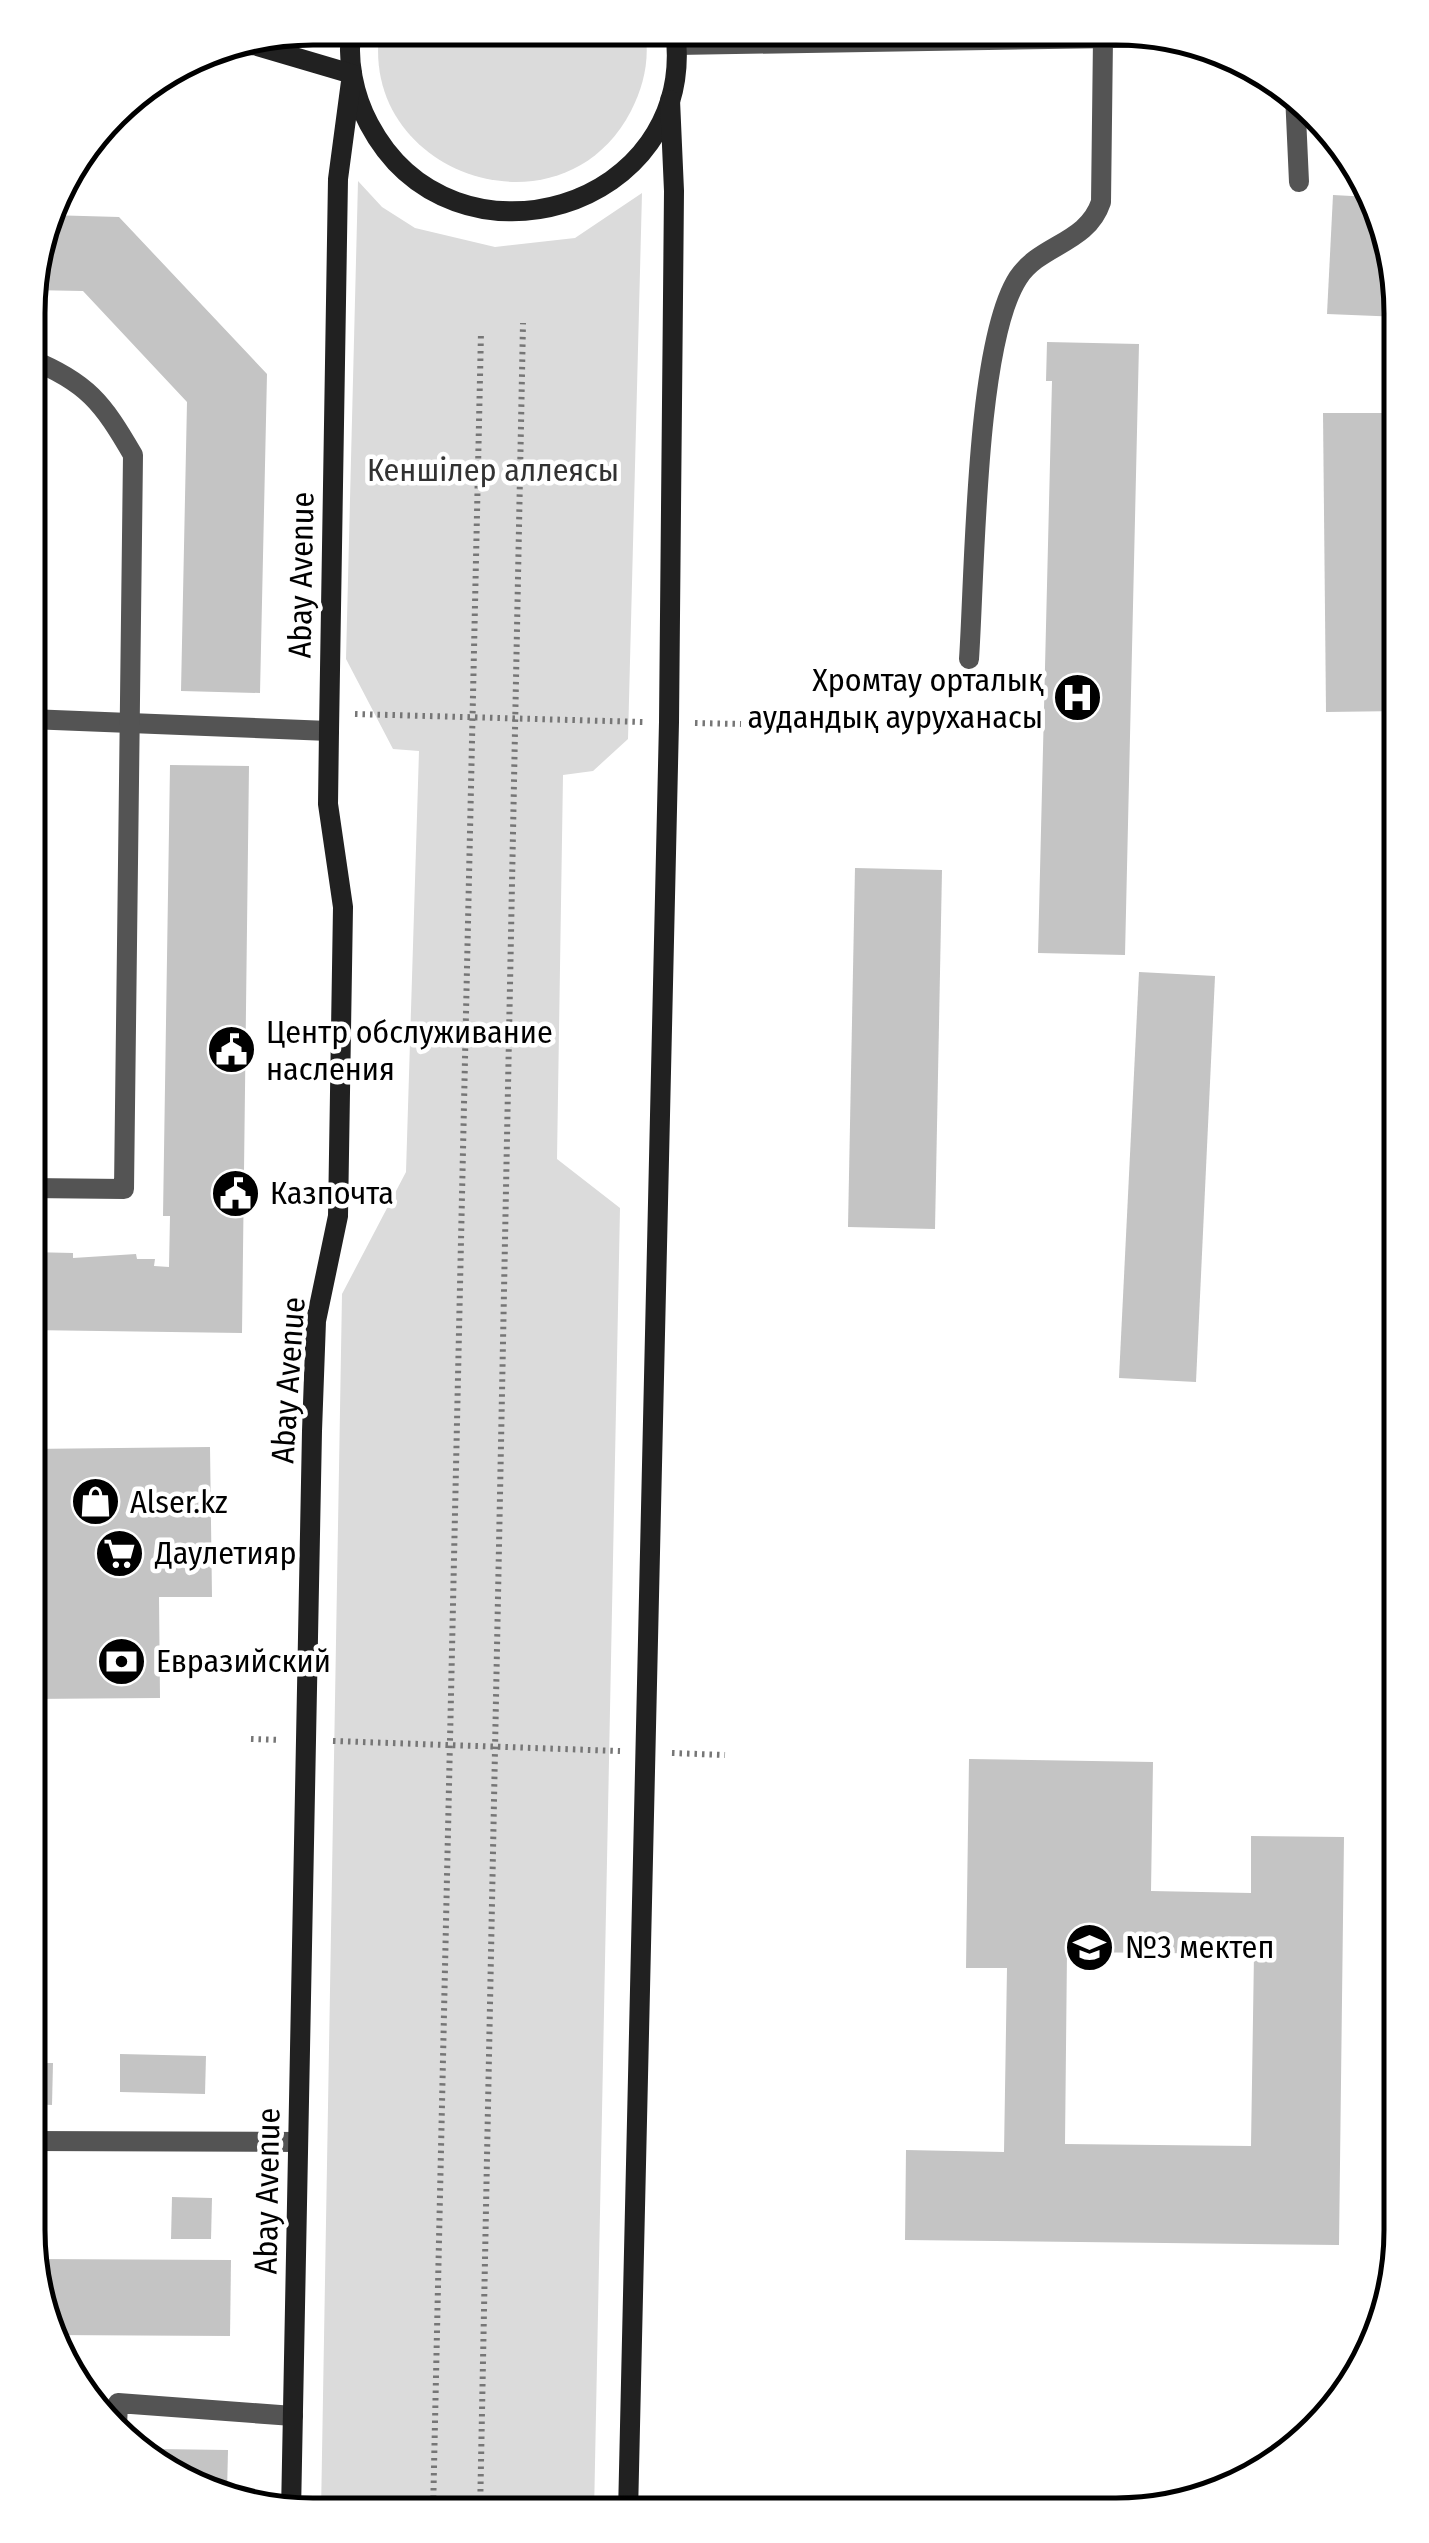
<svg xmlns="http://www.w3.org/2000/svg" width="1429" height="2543" font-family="'Fira Sans Condensed',sans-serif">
<rect width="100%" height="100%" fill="#fff"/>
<!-- green -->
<g fill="#dbdbdb">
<path d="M380 28 645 30C650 59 644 85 631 111 562 244 356 175 380 28Z"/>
<path d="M358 181 382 207 415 228 495 247 575 238 642 193 628 739 593 771 563 775 557 1159 620 1208 594 2514 321 2513 342 1294 406 1172 419 751 393 749 346 659Z"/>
<path d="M1400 1839H1401V2033H1389Z"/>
</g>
<!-- building -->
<g fill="#c4c4c4" fill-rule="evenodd">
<path d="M1333 195 1370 197 1386 221 1401 317 1327 314Z"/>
<path d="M48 215 119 217 267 374 260 693 181 691 187 402 83 291 30 290Z"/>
<path d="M1047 342 1139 344 1125 955 1038 953 1052 381H1046Z"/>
<path d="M1323 413H1401V711L1326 712Z"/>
<path d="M170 765 249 766 242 1333 29 1330V1252L73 1253V1258L136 1254 137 1259H155L154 1266 169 1267 170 1216H163Z"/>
<path d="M855 868 942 870 935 1229 848 1227Z"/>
<path d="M1139 972 1215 976 1196 1382 1119 1378Z"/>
<path d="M210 1447 212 1597H159L160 1698 28 1699V1449Z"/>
<path d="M969 1759 1153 1762 1151 1891 1251 1893V1836L1344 1837 1339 2245 905 2240 906 2150 1004 2152 1007 1968H966ZM1067 1952 1254 1954 1251 2146 1065 2144Z"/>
<path d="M120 2054 206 2056 205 2094 120 2092Z"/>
<path d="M28 2063H53L52 2105 28 2104Z"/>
<path d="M172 2197 212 2198 211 2239H171Z"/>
<path d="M32 2259 231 2260 230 2336 52 2335 43 2322Z"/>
<path d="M156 2449 228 2450 227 2493 155 2463Z"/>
</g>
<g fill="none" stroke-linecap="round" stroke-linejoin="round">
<!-- path -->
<g stroke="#767676" stroke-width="6" stroke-dasharray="2.5 5" stroke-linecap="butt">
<path d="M355 714 643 722"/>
<path d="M695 723 741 724"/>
<path d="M251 1739 280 1740"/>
<path d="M333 1741 620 1751"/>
<path d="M672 1753 725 1755"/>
<path d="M433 2513 481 332"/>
<path d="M480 2514 523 323"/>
</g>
<!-- lane -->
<g stroke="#545454" stroke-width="20">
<path d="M1295 94 1299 182"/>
<path d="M969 659C975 573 975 345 1018 278 1040 244 1087 244 1101 202L1103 38"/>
<path d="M29 719 329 731"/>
<path d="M29 1188 124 1189 133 455C103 403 87 382 30 359"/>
<path d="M117 2426 118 2403 293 2416"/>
</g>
<!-- street -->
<g stroke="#545454" stroke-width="20">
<path d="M677 45 1179 37"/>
<path d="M28 2141 298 2142"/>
</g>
<!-- secondary -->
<g stroke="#212121" stroke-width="20">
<path d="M352 28C346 59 354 96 369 124 453 283 700 209 675 30"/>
<path d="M220 46 254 45 352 74 338 179 329 731 328 804 343 907 338 1216 316 1321 312 1431 291 2513"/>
<path d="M628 2514 669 722 674 191 670 100"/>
</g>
</g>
<!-- icons -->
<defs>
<symbol id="hospital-disc" viewBox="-11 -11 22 22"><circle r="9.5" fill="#000" stroke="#fff"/><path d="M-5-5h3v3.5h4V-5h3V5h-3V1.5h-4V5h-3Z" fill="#fff"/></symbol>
<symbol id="civic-disc" viewBox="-11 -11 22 22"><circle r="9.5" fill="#000" stroke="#fff"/><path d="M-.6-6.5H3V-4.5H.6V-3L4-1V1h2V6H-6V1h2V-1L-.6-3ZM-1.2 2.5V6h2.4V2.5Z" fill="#fff"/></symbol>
<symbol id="shop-disc" viewBox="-11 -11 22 22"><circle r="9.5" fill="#000" stroke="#fff"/><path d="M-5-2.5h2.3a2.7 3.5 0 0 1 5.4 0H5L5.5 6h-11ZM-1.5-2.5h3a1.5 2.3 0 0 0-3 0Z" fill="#fff"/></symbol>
<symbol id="supermarket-disc" viewBox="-11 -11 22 22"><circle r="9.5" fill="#000" stroke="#fff"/><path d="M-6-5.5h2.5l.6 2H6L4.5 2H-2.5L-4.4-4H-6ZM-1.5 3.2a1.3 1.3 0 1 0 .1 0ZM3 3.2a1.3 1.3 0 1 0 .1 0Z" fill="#fff"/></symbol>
<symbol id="bank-disc" viewBox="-11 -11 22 22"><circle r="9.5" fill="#000" stroke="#fff"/><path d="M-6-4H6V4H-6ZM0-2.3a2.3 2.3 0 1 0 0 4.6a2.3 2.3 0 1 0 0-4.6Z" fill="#fff"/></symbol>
<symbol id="school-disc" viewBox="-11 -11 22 22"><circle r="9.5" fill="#000" stroke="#fff"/><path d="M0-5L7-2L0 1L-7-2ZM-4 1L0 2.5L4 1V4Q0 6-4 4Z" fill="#fff"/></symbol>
</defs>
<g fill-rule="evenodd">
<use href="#hospital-disc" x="1050" y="670" width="55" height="55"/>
<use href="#civic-disc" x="204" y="1022" width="55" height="55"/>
<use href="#civic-disc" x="208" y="1166" width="55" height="55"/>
<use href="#shop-disc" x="68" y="1474" width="55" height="55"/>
<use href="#supermarket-disc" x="92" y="1526" width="55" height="55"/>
<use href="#bank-disc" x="94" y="1634" width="55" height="55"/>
<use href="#school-disc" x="1062" y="1920" width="55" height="55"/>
</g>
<g text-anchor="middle" stroke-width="9" stroke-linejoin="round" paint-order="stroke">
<!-- park labels -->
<g font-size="32" fill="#323232" stroke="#fff">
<text x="493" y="481">Кеншілер аллеясы</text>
</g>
<!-- street labels -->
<g font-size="32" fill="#000" stroke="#fff">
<text transform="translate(301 575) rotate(-89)" y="11">Abay Avenue</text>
<text transform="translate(288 1380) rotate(-86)" y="11">Abay Avenue</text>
<text transform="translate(267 2191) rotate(-89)" y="11">Abay Avenue</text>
</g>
<!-- poi labels -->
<g font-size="32" fill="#000" stroke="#fff" text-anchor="start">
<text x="1043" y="691" text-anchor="end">Хромтау орталық<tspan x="1043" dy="37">аудандық ауруханасы</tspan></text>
<text x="266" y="1043">Центр обслуживание<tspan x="266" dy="37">насления</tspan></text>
<text x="270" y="1204">Казпочта</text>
<text x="130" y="1513">Alser.kz</text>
<text x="155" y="1564">Даулетияр</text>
<text x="156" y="1672">Евразийский</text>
<text x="1125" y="1958">№3 мектеп</text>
</g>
</g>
<!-- crop -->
<path d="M0 0H1429V2543H0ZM313 45H1116A268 268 0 0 1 1384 313V2230A268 268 0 0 1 1116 2498H313A268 268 0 0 1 45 2230V313A268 268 0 0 1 313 45Z" fill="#fff" fill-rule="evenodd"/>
<path fill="none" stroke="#000" stroke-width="5" d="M313 45H1116A268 268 0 0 1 1384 313V2230A268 268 0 0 1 1116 2498H313A268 268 0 0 1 45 2230V313A268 268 0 0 1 313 45Z"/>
</svg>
